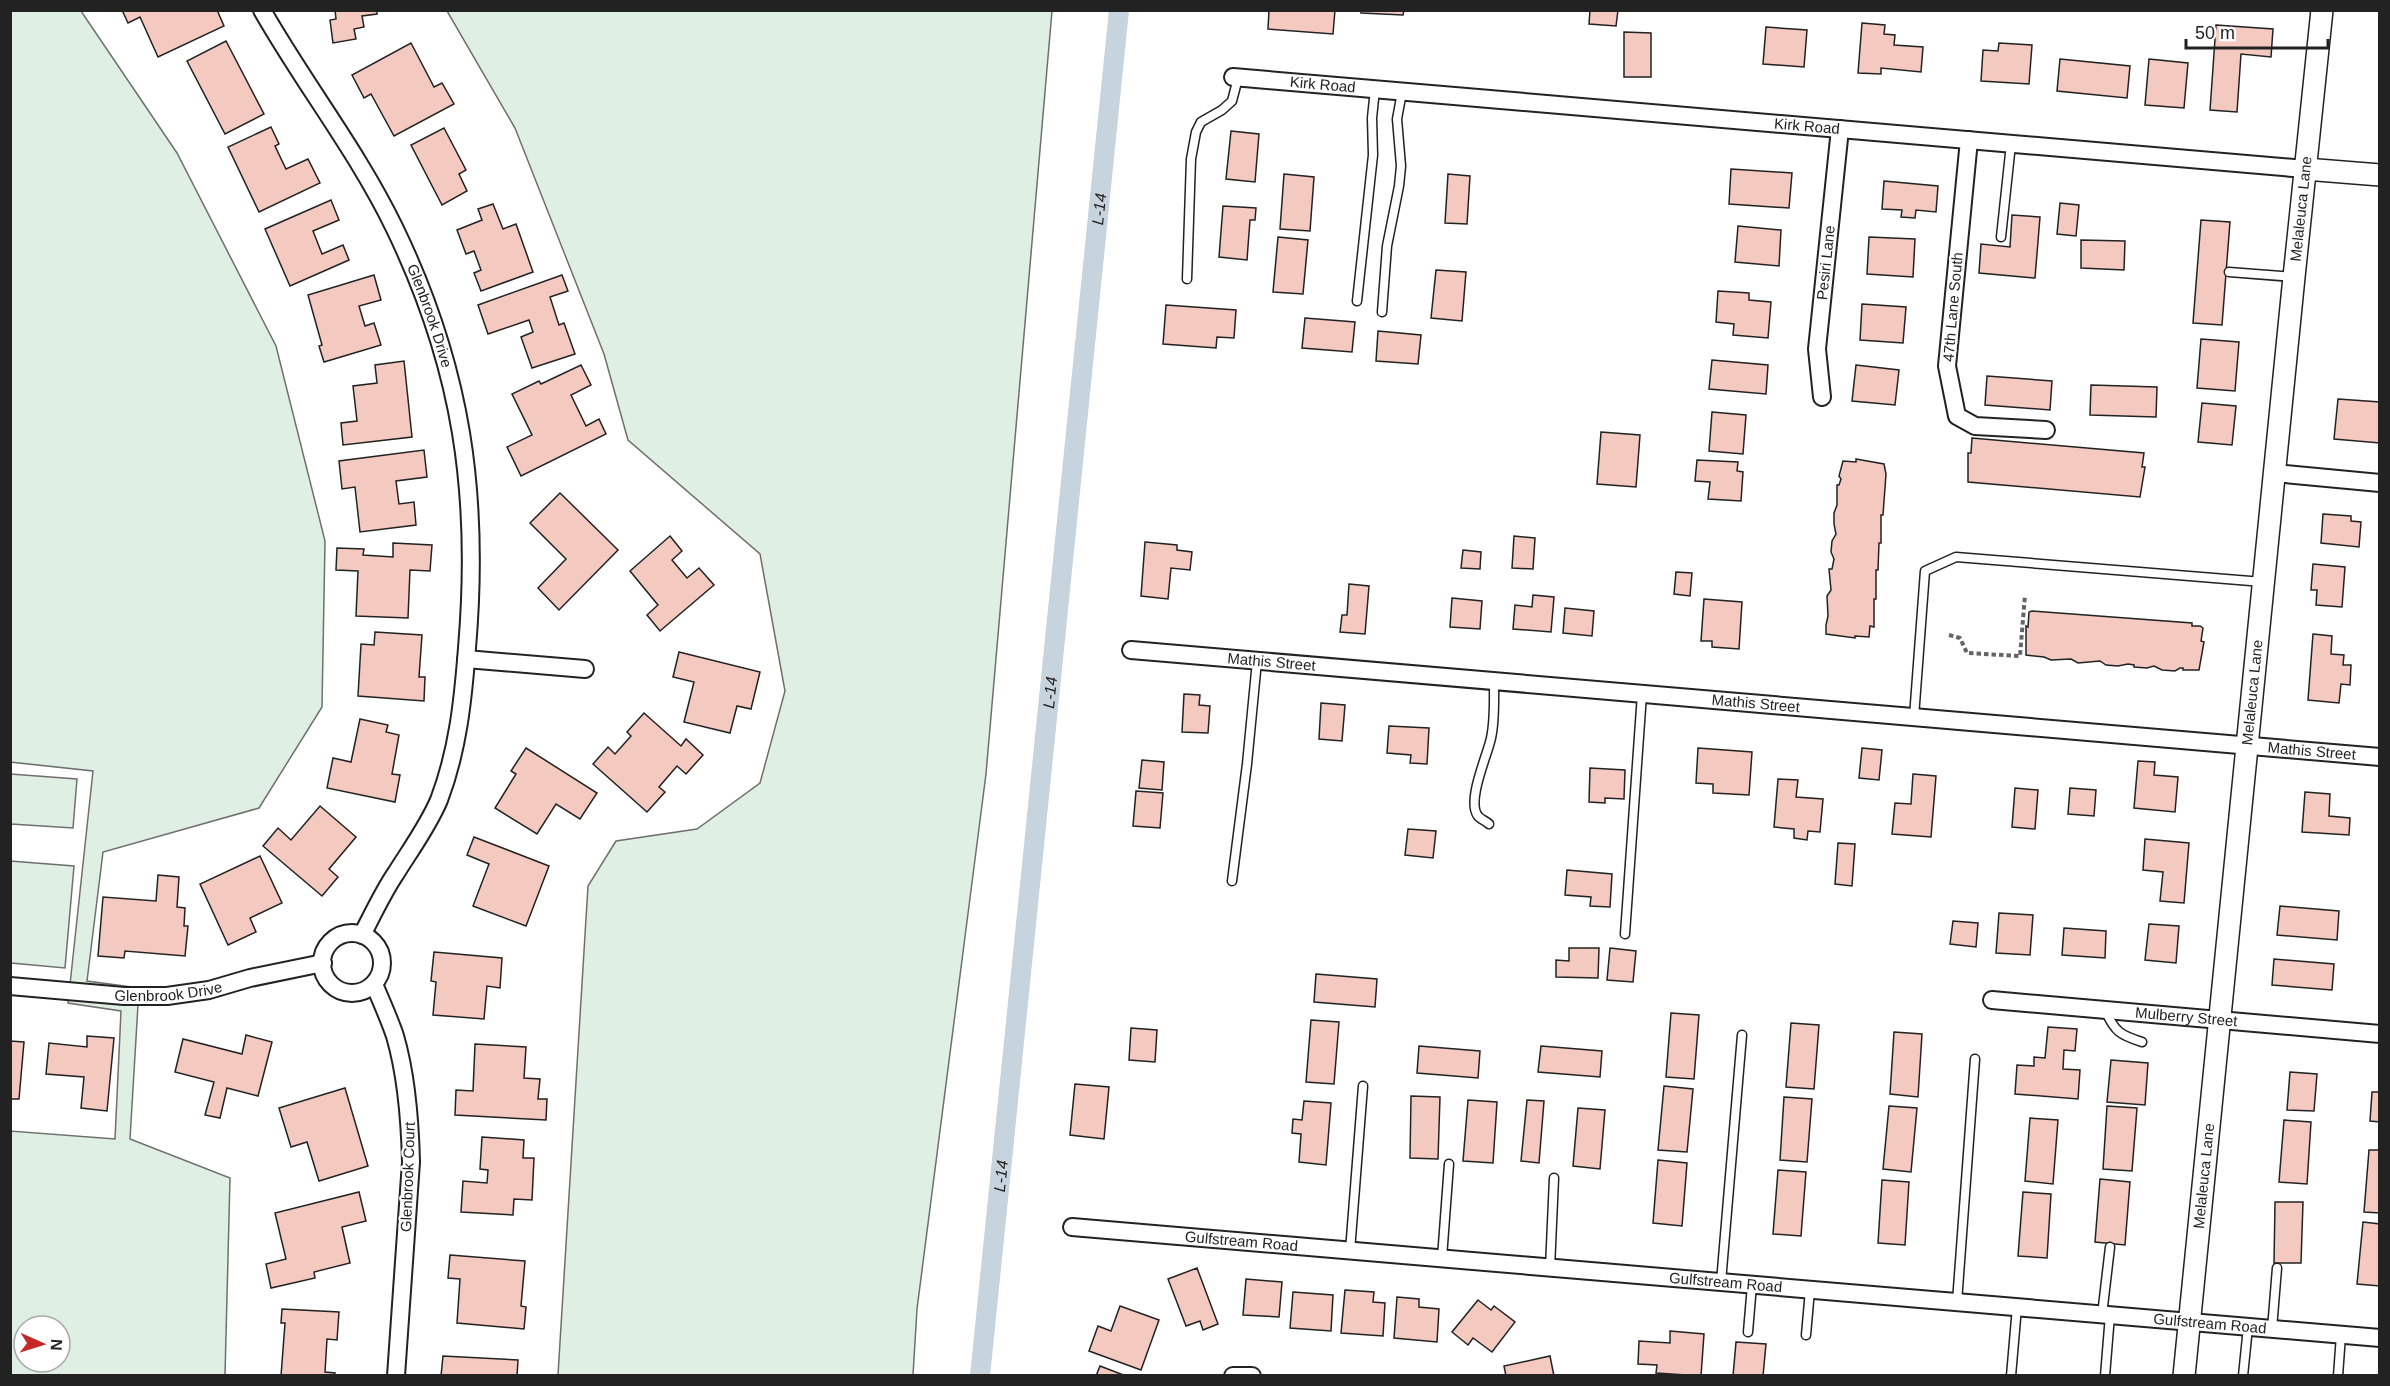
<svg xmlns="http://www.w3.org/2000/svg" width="2390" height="1386" font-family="Arial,sans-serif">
<rect width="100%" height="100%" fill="#fff"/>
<!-- green -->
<g fill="#e0efe3" stroke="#6f6f6f" stroke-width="1.5" fill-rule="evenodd">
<path d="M11 11H81L177 153 276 346 325 541 322 707 259 808 103 852 87 981 139 988 130 1139 230 1178 225 1375H11L10 1131 115 1139 121 1011 68 1003 93 771 10 762ZM24 1326H60V1362H24Z"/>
<path d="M447 11H1052L986 774 917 1309 913 1375H558L588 886 616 841 697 829 760 783 785 691 760 554 628 440 604 354 515 128Z"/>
<path d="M10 774 77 779 73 828 11 824Z"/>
<path d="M10 861 74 866 65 968 11 963Z"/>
</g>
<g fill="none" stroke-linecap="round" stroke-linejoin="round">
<!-- canal -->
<path stroke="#c7d3dd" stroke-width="20" id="s1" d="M980 1376 1119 10"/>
</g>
<!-- building -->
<g fill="#f3c9c0" stroke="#222" stroke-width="1.5">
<path d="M122 10H217L224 26 158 57 140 17 128 23Z"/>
<path d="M335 10H377V14L362 16 364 27 354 29 356 39 333 43 330 20 336 19Z"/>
<path d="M1269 10H1335L1333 34 1268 29Z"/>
<path d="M1361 10H1404L1403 15 1361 13Z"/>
<path d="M1590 10H1618L1616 26 1589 24Z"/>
<path d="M1862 23 1885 25 1884 34 1895 35 1894 45 1923 47 1921 72 1881 68V74L1858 73Z"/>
<path d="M2216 25 2273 29 2271 57 2241 54 2237 112 2210 110Z"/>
<path d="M1766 27 1807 30 1804 67 1763 64Z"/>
<path d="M1624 32 1651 33V77H1624Z"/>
<path d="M226 41 264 114 225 134 187 61Z"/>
<path d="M411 43 434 87 442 83 454 104 394 136 371 94 364 98 352 75Z"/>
<path d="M1999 43 2032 45 2029 84 1981 81 1983 50 1998 51Z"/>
<path d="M2060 59 2130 66 2127 98 2057 91Z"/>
<path d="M2149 59 2188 63 2184 108 2145 105Z"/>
<path d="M271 127 279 144 275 146 286 169 308 159 320 183 259 212 228 147Z"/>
<path d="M444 128 466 170 459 174 467 191 442 205 411 145Z"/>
<path d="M1231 131 1259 134 1255 182 1226 179Z"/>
<path d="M1731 169 1792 173 1789 208 1729 204Z"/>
<path d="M1284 174 1314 177 1310 231 1280 229Z"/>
<path d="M1448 174 1470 176 1467 224 1445 223Z"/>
<path d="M1884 181 1938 186 1936 212 1916 210 1915 218 1901 217 1902 210 1882 209Z"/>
<path d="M331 200 339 220 313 231 322 254 343 245 349 260 290 286 265 229Z"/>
<path d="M2060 203 2079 205 2076 236 2057 234Z"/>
<path d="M493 204 503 229 516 224 533 272 481 291 474 273 481 270 474 251 466 254 457 230 482 220 478 209Z"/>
<path d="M1223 206 1256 208 1255 220H1250L1247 260 1219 257Z"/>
<path d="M2012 215 2040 217 2035 278 1979 273 1981 244 2010 247Z"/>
<path d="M2201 220 2230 222 2222 325 2193 323Z"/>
<path d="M1738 226 1781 230 1779 266 1735 262Z"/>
<path d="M1278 237 1308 240 1303 294 1273 292Z"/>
<path d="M1869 237 1915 239 1913 277 1867 274Z"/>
<path d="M2081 240 2125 241 2124 270 2081 268Z"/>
<path d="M1436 270 1466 272 1462 321 1431 318Z"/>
<path d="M374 275 381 300 359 306 365 326 374 323 381 345 324 362 319 346 322 345 308 295Z"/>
<path d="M562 275 568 291 550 297 559 325 564 323 575 354 532 368 521 337 533 332 529 320 488 334 478 305Z"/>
<path d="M1718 291 1749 293V300L1771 302 1768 338 1733 335 1734 324 1716 322Z"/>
<path d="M1862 304 1906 307 1903 343 1860 340Z"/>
<path d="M1166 305 1236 310 1234 338 1217 337 1216 348 1163 344Z"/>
<path d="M1305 318 1355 322 1352 352 1302 348Z"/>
<path d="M1378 331 1421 335 1418 364 1376 361Z"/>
<path d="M2201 339 2239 342 2235 391 2197 388Z"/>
<path d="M1712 360 1768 365 1766 394 1709 389Z"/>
<path d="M404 361 412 437 343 445 341 423 357 421 353 386 377 383 375 365Z"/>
<path d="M581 365 591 385 571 395 586 426 599 419 606 434 521 476 507 447 532 435 512 394 539 381 541 384Z"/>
<path d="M1856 365 1899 370 1895 405 1852 401Z"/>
<path d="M1987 376 2052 381 2050 410 1985 405Z"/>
<path d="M2091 385 2157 387 2156 417 2090 415Z"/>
<path d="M2338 399 2380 402V443L2334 439Z"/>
<path d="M2202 403 2236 406 2232 445 2198 442Z"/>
<path d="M1712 412 1746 415 1743 454 1709 451Z"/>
<path d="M1601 432 1640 435 1636 487 1597 484Z"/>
<path d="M1972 438 2144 453 2142 467H2145L2140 497 1968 482V453H1971Z"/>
<path d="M424 450 427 477 396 481 399 504 414 502 416 525 360 532 355 487 342 489 339 461Z"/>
<path d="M1856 459 1884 464 1886 474 1883 515H1881V543H1879L1878 570H1876V599H1874V627L1870 626 1869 637 1855 636V638L1826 634V625L1828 616 1827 596 1831 590 1829 569H1832L1834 559 1831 552 1832 541 1836 534 1834 524V513L1837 505V485H1839L1841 479 1839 476 1843 461 1856 462Z"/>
<path d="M1697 460 1738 462 1737 471 1743 472 1741 501 1708 499 1710 482 1695 481Z"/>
<path d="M560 493 618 550 559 610 538 588 566 559 530 523Z"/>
<path d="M2323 514 2351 516V521L2361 522 2359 547 2321 543Z"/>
<path d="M670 536 682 551 672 560 687 578 699 568 714 585 660 631 647 615 658 605 630 571Z"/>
<path d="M1514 536 1535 538 1533 569 1512 568Z"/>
<path d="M1145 542 1177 545V550L1192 552 1190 570 1171 568 1168 599 1141 596Z"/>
<path d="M393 543 432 545 430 571 410 570 408 618 356 616 358 571 336 570 337 548 364 549 363 555 393 557Z"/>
<path d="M1463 550 1481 552 1480 569 1461 568Z"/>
<path d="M2313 564 2345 567 2342 607 2316 605 2317 590H2311Z"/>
<path d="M1676 572 1692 573 1690 596 1674 594Z"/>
<path d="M1349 584 1369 586 1365 634 1340 632 1342 615H1347Z"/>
<path d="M1533 595 1554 597 1551 632 1513 629 1515 605 1532 607Z"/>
<path d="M1452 598 1482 601 1480 629 1450 627Z"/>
<path d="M1704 599 1742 602 1739 649 1712 647V641H1701Z"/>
<path d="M1565 608 1594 611 1592 636 1563 633Z"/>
<path d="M2032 611 2192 623V626H2200L2203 628 2201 641 2204 642 2199 670H2183V668H2180L2175 671 2162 670 2154 666 2147 668 2134 667V665L2128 664 2118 666 2106 665 2100 661 2078 663 2071 659 2051 660 2044 657 2026 655V626L2028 627 2029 612Z"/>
<path d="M375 632 422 635 419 677H425L424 701 358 696 361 644 374 645Z"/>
<path d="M2313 634 2332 636 2331 654 2344 655 2343 665H2351L2350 685 2341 684 2339 703 2308 700Z"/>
<path d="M679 652 760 672 751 709 737 706 730 733 684 722 694 682 673 677Z"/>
<path d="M1184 694 1200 695 1199 705 1210 706 1208 733 1182 732Z"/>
<path d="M1321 703 1345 705 1342 741 1319 739Z"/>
<path d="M644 713 681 746 686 739 703 755 686 774 677 766 659 787 665 792 647 812 593 764 608 747 615 754 631 736 627 732Z"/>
<path d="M360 719 388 725 386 732 399 735 392 774 400 775 395 802 327 788 333 758 351 762Z"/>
<path d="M1389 726 1429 728 1427 764 1410 763 1411 755 1387 753Z"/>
<path d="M526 748 597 793 580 819 556 804 537 834 495 808 516 774 511 771Z"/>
<path d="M1698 748 1752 752 1749 795 1713 793V784L1696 783Z"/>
<path d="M1862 748 1882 750 1879 780 1859 778Z"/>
<path d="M1142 760 1164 762 1162 790 1139 788Z"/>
<path d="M2138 761 2155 762 2154 775 2178 777 2175 812 2134 808Z"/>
<path d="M1590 768 1625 770 1624 799 1605 798V803L1589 802Z"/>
<path d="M1913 774 1936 776 1931 837 1892 834 1895 803 1911 804Z"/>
<path d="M1778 779 1798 780 1796 797 1823 799 1820 832 1808 831 1807 840 1794 838V829L1774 827Z"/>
<path d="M2015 788 2038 790 2035 829 2012 827Z"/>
<path d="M2070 788 2096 790 2094 816 2068 814Z"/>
<path d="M1136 791 1163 793 1160 828 1133 826Z"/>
<path d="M2305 792 2330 794 2329 816 2350 818 2349 835 2302 832Z"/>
<path d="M320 806 356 837 329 869 338 877 322 896 263 846 278 828 291 840Z"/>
<path d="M1408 829 1436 831 1433 858 1405 855Z"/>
<path d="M474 837 549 866 526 926 473 906 489 864 467 855Z"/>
<path d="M2145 839 2189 843 2184 903 2160 901 2163 872 2143 870Z"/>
<path d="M1838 843 1855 844 1852 886 1835 884Z"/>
<path d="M260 856 282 903 250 918 256 932 228 945 200 884Z"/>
<path d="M1567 870 1612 874 1610 907 1590 906 1591 897 1565 895Z"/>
<path d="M158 875 179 877 177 907 185 908 184 926H188L185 956 125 951 124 958 98 956 103 897 156 901Z"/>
<path d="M2280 906 2339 911 2337 940 2277 935Z"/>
<path d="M1999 913 2033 915 2030 955 1996 953Z"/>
<path d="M1953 921 1978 923 1976 947 1950 944Z"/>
<path d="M2149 924 2179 926 2176 963 2145 960Z"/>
<path d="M2064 928 2106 931 2105 958 2062 955Z"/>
<path d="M1569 948H1599L1598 978 1556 977V960L1569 961Z"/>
<path d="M1610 948 1636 951 1633 982 1607 980Z"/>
<path d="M434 952 502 958 500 988 487 986 484 1019 433 1015 436 982 431 981Z"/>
<path d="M2274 959 2334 964 2332 990 2272 985Z"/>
<path d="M1316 974 1377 979 1375 1007 1314 1002Z"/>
<path d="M1671 1013 1699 1015 1694 1079 1666 1077Z"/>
<path d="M1311 1020 1339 1022 1334 1084 1306 1082Z"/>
<path d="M1791 1023 1819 1025 1814 1089 1786 1087Z"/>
<path d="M2048 1027 2077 1029 2075 1051 2064 1050 2063 1069 2080 1070 2078 1099 2015 1094 2017 1065 2034 1066V1057L2045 1058Z"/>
<path d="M1131 1028 1157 1030 1155 1062 1129 1060Z"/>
<path d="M1894 1032 1922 1034 1918 1097 1890 1094Z"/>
<path d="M246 1035 272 1042 258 1096 227 1088 220 1118 205 1115 214 1082 175 1072 183 1039 242 1054Z"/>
<path d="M87 1036 114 1038 107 1111 81 1108 84 1077 46 1074 49 1043 87 1047Z"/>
<path d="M10 1041 24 1042 19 1099H10Z"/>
<path d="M475 1044 526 1047 524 1078 540 1079 538 1099H547L546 1120 455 1115 456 1090 473 1091Z"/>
<path d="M1419 1046 1480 1051 1478 1078 1417 1073Z"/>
<path d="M1541 1046 1602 1051 1600 1077 1538 1072Z"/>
<path d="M2111 1060 2148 1063 2145 1105 2107 1102Z"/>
<path d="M2290 1072 2317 1074 2314 1111 2287 1110Z"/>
<path d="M1075 1084 1109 1087 1104 1139 1070 1135Z"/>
<path d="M1664 1086 1693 1089 1687 1152 1658 1150Z"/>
<path d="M345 1088 368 1166 319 1181 307 1142 291 1147 279 1108Z"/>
<path d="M2372 1092H2380V1122L2370 1121Z"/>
<path d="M1411 1096 1440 1097 1438 1159 1410 1158Z"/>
<path d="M1784 1097 1812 1099 1807 1162 1780 1160Z"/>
<path d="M1468 1100 1497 1102 1493 1163 1463 1161Z"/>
<path d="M1527 1100 1544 1101 1539 1163 1521 1161Z"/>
<path d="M1304 1101 1331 1103 1326 1165 1299 1162 1301 1134 1292 1133 1293 1119 1302 1120Z"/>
<path d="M1889 1106 1917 1108 1911 1172 1883 1169Z"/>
<path d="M2107 1106 2137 1108 2132 1171 2103 1169Z"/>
<path d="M1578 1108 1605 1110 1600 1169 1573 1166Z"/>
<path d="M2030 1118 2058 1120 2053 1184 2025 1181Z"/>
<path d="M2284 1120 2311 1122 2307 1184 2279 1182Z"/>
<path d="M482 1137 524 1140 523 1158H534L532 1200 514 1199 513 1215 461 1212 463 1181 487 1183 488 1170 480 1169Z"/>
<path d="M2369 1150H2380V1213L2364 1212Z"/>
<path d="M1658 1160 1687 1163 1682 1226 1653 1223Z"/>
<path d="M1778 1170 1806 1172 1801 1236 1773 1234Z"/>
<path d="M2100 1179 2130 1182 2125 1245 2095 1242Z"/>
<path d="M1882 1180 1909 1182 1905 1245 1878 1243Z"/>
<path d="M359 1192 366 1221 342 1227 350 1263 314 1272 315 1278 271 1288 266 1264 286 1259 275 1213Z"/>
<path d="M2023 1192 2051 1194 2047 1258 2018 1256Z"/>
<path d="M2275 1202H2303L2301 1263H2274Z"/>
<path d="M2363 1222 2380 1224V1286L2357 1284Z"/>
<path d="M450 1255 525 1261 521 1306 526 1307 524 1329 457 1323 460 1279 448 1278Z"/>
<path d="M1197 1268 1218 1324 1203 1330 1200 1321 1186 1326 1168 1279Z"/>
<path d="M1246 1279 1282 1282 1279 1317 1243 1315Z"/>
<path d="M1345 1290 1374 1292 1373 1302 1385 1303 1383 1336 1341 1333Z"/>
<path d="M1293 1292 1333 1295 1331 1331 1290 1328Z"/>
<path d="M1397 1297 1419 1299V1307L1439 1309 1437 1342 1394 1338Z"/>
<path d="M1478 1300 1491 1310 1494 1306 1515 1322 1492 1352 1473 1338 1468 1345 1452 1332Z"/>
<path d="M1120 1306 1159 1320 1141 1370 1089 1351 1098 1326 1111 1331Z"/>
<path d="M282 1309 339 1312 337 1340 327 1339 325 1372 335 1373 334 1376H281L285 1323H281Z"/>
<path d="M1670 1331 1704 1334 1701 1376 1656 1373 1657 1365 1638 1364 1639 1341 1670 1343Z"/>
<path d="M1736 1342 1766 1344 1763 1376H1733Z"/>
<path d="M443 1356 518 1360 517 1376H441Z"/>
<path d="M1550 1356 1554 1376H1506L1504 1366Z"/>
<path d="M1100 1366 1126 1376H1096Z"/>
</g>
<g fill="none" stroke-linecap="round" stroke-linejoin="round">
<defs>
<g id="service">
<path d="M2001 237 2011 144"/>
<path d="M2229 272 2293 277"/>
<path d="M1187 279 1191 159 1196 132 1201 122 1222 110 1232 101 1238 78"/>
<path d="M1357 301 1373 155 1372 118 1375 89"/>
<path d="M1382 312 1387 246 1399 186 1401 166 1397 119 1402 92"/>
<path d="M1914 717 1925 571 1956 557 2263 582"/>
<path d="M1489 824C1486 821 1480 819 1478 816 1466 801 1488 754 1491 738 1495 720 1494 700 1494 681"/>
<path d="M1232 881 1247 764 1257 661"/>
<path d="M1625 934 1642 694"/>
<path d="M2105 1010C2115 1032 2120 1035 2142 1042"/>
<path d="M1350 1251 1363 1086"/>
<path d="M1442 1258 1449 1164"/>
<path d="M1550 1268 1554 1178"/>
<path d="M1721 1282 1742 1035"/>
<path d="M1957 1302 1975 1059"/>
<path d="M2102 1315 2110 1247"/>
<path d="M2272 1329 2277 1268"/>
<path d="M1748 1332 1752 1285"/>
<path d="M1806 1335 1810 1290"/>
<path d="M2011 1376 2017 1307"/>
<path d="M2105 1376 2110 1315"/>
<path d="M2243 1376 2248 1327"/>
<path d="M2338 1376 2341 1335"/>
</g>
<g id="minor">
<path id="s2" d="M262 10C304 84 358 152 395 229 462 368 480 494 467 648 463 700 458 750 439 800 428 826 411 849 396 873 383 892 373 914 362 935"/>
<path id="s3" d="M1233 77 2305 169"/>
<path d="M1969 140 1947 366 1957 416 1975 426 2046 430"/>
<path id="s4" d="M1822 397 1817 349 1840 129"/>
<path d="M2274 473 2380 483"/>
<path id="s5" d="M1131 650 2380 757"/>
<path d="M466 659 585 669"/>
<circle cx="352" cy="963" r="30"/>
<path d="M374 984C381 1001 389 1018 395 1036 407 1077 410 1120 411 1162L396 1376"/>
<path id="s6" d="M10 986 124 996H167L209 990 250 978 323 963"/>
<path id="s7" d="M1992 1000 2380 1034"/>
<path id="s8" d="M1072 1227 2380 1338"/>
<path d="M1233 1376H1252"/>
</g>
<g id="tertiary">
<path d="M2305 169 2380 175"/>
<path id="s9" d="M2184 1376 2294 277 2322 10"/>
</g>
</defs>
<!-- service casing -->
<use href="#service" stroke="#222" stroke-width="11"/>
<!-- minor casing -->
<use href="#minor" stroke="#222" stroke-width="20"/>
<!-- tertiary casing -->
<use href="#tertiary" stroke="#222" stroke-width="24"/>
<!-- path -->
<path stroke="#646464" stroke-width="4" stroke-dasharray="4.5 3" stroke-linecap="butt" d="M1949 635 1960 638 1967 653 2020 656 2025 595"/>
<!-- service -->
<use href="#service" stroke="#fff" stroke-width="8"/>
<!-- minor -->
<use href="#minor" stroke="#fff" stroke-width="16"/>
<!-- tertiary -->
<use href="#tertiary" stroke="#fff" stroke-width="21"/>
</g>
<g text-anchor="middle" stroke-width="4.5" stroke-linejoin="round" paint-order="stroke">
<!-- street labels -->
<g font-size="15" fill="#222" stroke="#fff">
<text dy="5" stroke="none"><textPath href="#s3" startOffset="90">Kirk Road</textPath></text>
<text dy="5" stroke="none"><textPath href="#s3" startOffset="576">Kirk Road</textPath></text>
<text dy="5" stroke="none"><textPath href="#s9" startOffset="1173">Melaleuca Lane</textPath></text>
<text dy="5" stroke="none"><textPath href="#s4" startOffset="135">Pesiri Lane</textPath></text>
<text transform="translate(1953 307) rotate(-85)" y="5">47th Lane South</text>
<text dy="5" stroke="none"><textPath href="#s2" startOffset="350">Glenbrook Drive</textPath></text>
<text dy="5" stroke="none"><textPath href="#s5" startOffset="141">Mathis Street</textPath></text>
<text dy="5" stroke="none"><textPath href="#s9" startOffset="687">Melaleuca Lane</textPath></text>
<text dy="5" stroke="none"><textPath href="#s5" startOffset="627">Mathis Street</textPath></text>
<text dy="5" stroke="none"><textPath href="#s5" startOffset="1185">Mathis Street</textPath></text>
<text dy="5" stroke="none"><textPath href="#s6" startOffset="159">Glenbrook Drive</textPath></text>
<text dy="5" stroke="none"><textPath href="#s7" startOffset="195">Mulberry Street</textPath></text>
<text dy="5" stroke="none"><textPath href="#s9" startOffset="201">Melaleuca Lane</textPath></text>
<text transform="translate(408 1177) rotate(-88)" y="5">Glenbrook Court</text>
<text dy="5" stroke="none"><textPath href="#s8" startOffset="170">Gulfstream Road</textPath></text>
<text dy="5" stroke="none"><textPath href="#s8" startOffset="656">Gulfstream Road</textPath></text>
<text dy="5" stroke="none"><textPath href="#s8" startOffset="1142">Gulfstream Road</textPath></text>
</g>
<!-- water labels -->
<g font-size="16" font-style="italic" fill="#222" stroke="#fff">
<text dy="6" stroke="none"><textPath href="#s1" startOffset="1173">L-14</textPath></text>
<text dy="6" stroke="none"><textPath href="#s1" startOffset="687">L-14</textPath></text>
<text dy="6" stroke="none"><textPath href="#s1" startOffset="201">L-14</textPath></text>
</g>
</g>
<!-- border -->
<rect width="2390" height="1386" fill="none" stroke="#222222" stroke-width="24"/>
<!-- north arrow -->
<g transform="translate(42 1344) rotate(93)"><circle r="28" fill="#ffffff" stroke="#a7a7a7" stroke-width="1.5"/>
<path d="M0-4.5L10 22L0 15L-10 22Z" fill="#c62828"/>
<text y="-9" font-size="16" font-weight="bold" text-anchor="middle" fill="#222222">N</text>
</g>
<!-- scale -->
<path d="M2186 39v9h142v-9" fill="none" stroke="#222222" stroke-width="3"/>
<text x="2195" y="39" font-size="18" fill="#222222" stroke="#ffffff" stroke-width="4.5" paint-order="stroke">50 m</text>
</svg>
